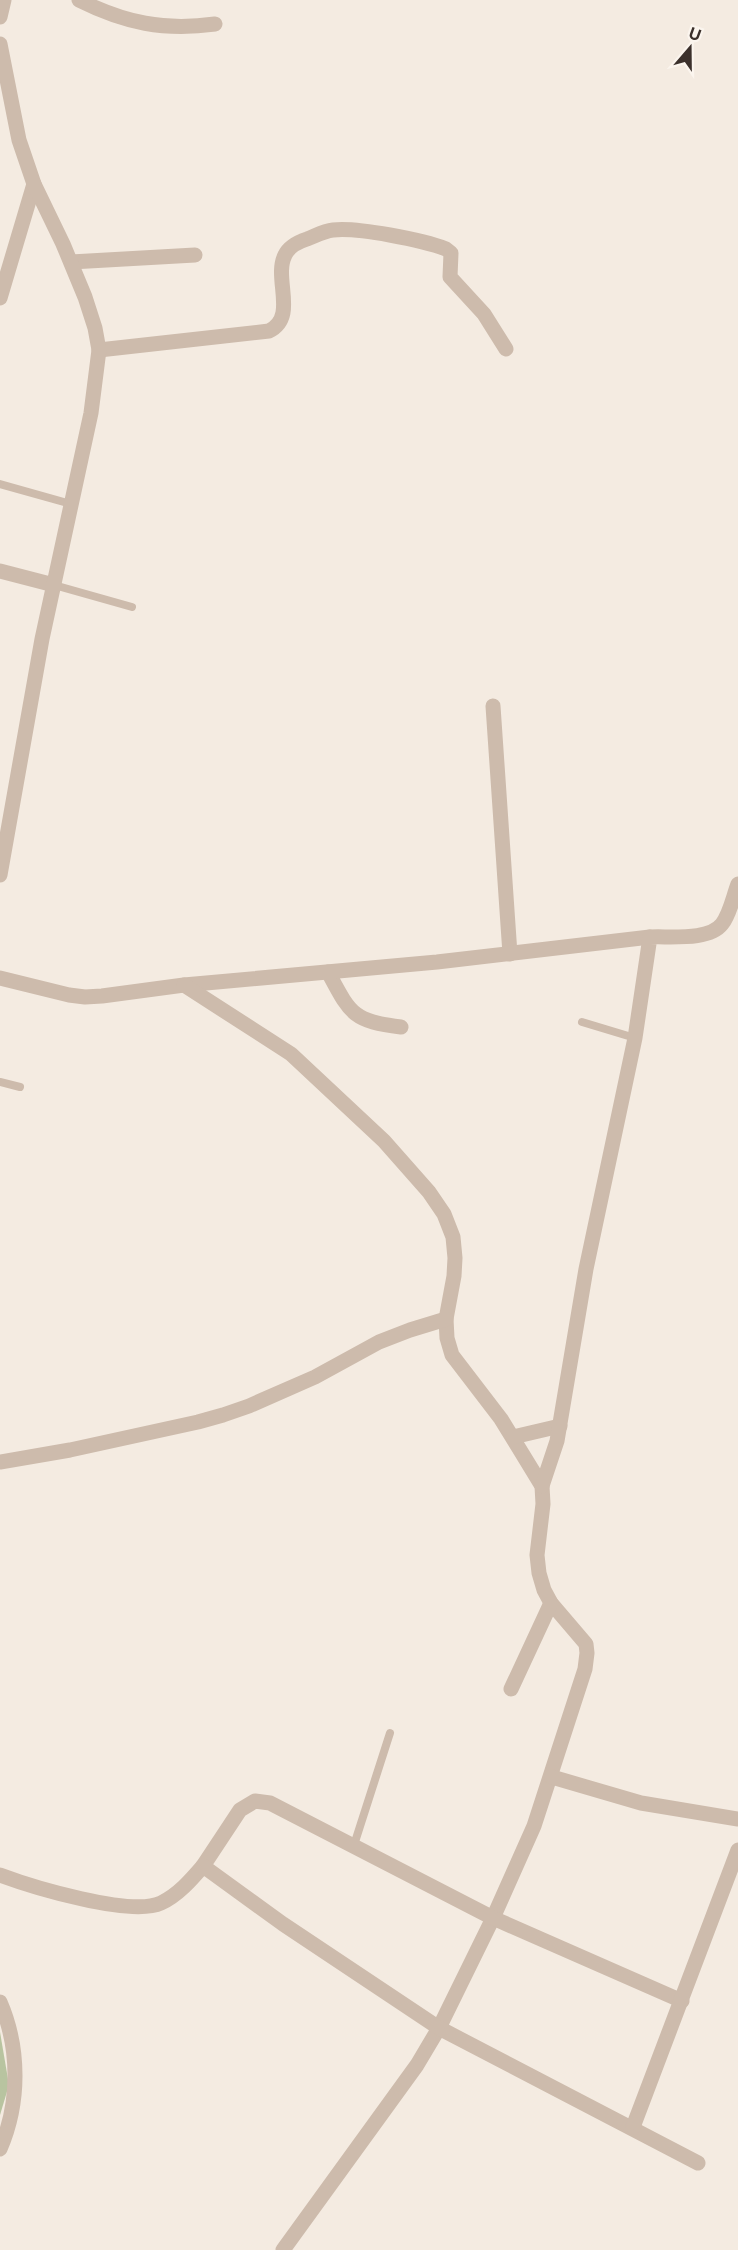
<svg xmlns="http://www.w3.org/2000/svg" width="738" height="2250" font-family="Inter,sans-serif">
<rect width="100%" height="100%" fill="#f4ebe1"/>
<!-- green -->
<path fill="#b8c4a0" d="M0 2032 9 2085 0 2115Z"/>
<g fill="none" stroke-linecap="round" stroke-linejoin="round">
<!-- service -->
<g stroke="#cdbbac" stroke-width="8">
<path d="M0 484 71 504"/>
<path d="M54 585 132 607"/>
<path d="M582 1022 635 1038"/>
<path d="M0 1082 20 1087"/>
<path d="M354 1845 390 1733"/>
</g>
<!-- minor -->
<g stroke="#cdbbac" stroke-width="15">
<path d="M79 0C125 23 164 31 215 24"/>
<path d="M71 262 195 255"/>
<path d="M0 298 34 184"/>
<path d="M99 350 269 331C298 317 273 278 285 255 289 246 298 242 307 239 315 236 324 231 333 230 357 227 423 240 446 249L451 253 450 277 484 314 506 349"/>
<path d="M0 571 54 585"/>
<path d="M493 706 510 954"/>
<path d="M328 972C350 1013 352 1021 401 1027"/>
<path d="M0 978 69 995 85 997 102 996 184 985 437 962 650 937"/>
<path d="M184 985 291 1054 384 1141 429 1192 444 1214 453 1237 455 1258 454 1276 446 1319 447 1338 452 1355 501 1419 542 1486 543 1504 537 1555 539 1573 544 1590 551 1603 586 1644 587 1653 585 1669 534 1826 493 1918 439 2028 417 2065 283 2250"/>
<path d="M513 1437 560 1426"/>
<path d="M0 1462 70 1450 198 1422 223 1415 249 1406 315 1377 379 1342 410 1330 446 1319"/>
<path d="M542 1486 557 1441 586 1269 635 1038 650 937C670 936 709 941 722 924 730 914 733 897 738 884"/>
<path d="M511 1689 551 1603"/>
<path d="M552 1777 641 1803 738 1819"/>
<path d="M203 1866 240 1810 255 1801 270 1803 493 1918 682 2001"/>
<path d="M0 1875C32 1887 131 1917 161 1903 178 1895 191 1880 203 1866L283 1924 439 2028 698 2163"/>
<path d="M0 2002C20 2048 20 2103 0 2149"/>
<path d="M633 2127 738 1850"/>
</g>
<!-- tertiary -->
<g stroke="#cdbbac" stroke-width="15">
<path d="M0 17 4 0"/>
<path d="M0 44 19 140 34 184 63 244 85 297 95 328 99 350 91 413 42 639 0 875"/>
</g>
</g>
<!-- north arrow -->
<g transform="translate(690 48) rotate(20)" stroke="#fbf5ee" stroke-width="4.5" paint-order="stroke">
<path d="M0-4.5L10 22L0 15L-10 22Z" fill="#3b302b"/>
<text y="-9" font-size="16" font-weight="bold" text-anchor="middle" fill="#3b302b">U</text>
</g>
</svg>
